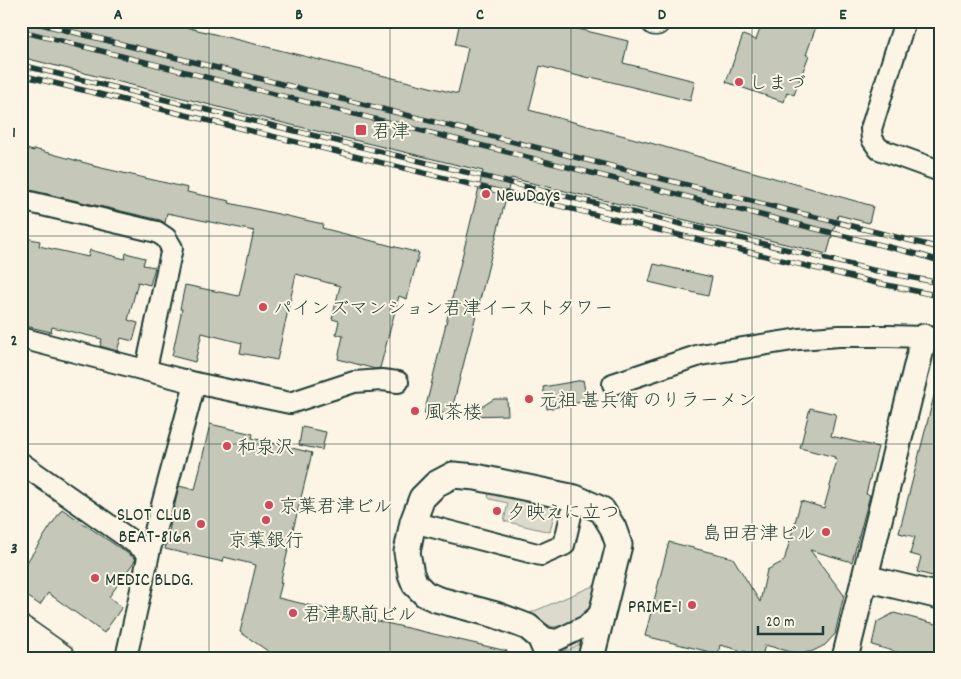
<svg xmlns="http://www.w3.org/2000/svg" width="961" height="679" font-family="Dekko,'Klee One',sans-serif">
<rect width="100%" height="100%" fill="#fcf5e5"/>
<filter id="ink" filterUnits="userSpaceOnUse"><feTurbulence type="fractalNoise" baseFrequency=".02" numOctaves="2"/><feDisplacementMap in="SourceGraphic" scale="10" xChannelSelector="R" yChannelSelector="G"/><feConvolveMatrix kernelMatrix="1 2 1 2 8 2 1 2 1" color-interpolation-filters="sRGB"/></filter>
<g filter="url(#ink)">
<!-- green -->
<g fill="#dcdacc" stroke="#7e8c80">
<path d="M490 490 554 506V514L550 532 504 521 508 503 490 499 488 497Z"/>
<path d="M602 582 600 593 588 614 565 625 553 627 543 623 530 613Z"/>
<path d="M589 638 582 658H562L561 651 569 650Z"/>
</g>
<!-- building -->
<g fill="#c5c7b9" stroke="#1f3d34">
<path d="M21 21H161L458 94 468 48 455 45 460 21H545L628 41 623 63 695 81 690 101 591 77 590 79 540 66 529 110 654 144 873 206 869 223 838 215 827 254 511 178 451 413 424 414 483 171 246 114 21 57Z"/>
<path d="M763 21H818L806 55H809L794 95 787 92 784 102 726 82 743 35 756 40Z"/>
<path d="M21 148 34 151V149L93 165V166L188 188 187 192 230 201 229 203 323 224 322 228 419 253 407 299 399 296 380 368 375 369 338 359 343 336 336 334 339 321 332 319 340 286 296 274 277 360 240 353 242 343 202 333 195 362 172 356 182 309H180L185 285 239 296 254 231 167 213 165 223 160 220 21 188Z"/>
<path d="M21 237 40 241 39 246 88 257 90 250 125 259 126 253 145 258 143 265 155 267 150 285 138 282 128 320 138 323 133 341 121 338 117 351 100 346 102 339 52 327 51 332 21 325Z"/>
<path d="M654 264 712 277 708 296 649 282Z"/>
<path d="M583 380 587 401 547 409 543 387Z"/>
<path d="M934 396H940V578L917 572 921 557 910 554 915 537 899 533Z"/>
<path d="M494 399H507L508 415 467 416Z"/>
<path d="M810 408 836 414 831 436 878 447 866 494 870 495 852 562 810 550 844 595 835 634 825 645 811 652 795 653 765 645 762 656 720 645 718 654 645 636 669 542 733 558 760 602 767 570 784 561 801 501 824 508 837 460 834 459 835 457 800 448Z"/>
<path d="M210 424 253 434 252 438 312 453 280 583H282L278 598 507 651 506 658H278L240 632 256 565 224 557 223 562 165 549 179 486 195 490Z"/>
<path d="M302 427 326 432 322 450 299 445Z"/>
<path d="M62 509 136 559 109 597 122 607 104 633 48 593 40 605 21 592V571Z"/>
<path d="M894 613 940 625V658H917L872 645 877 622Z"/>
</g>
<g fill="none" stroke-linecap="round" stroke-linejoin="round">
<defs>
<g id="minor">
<path d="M905 21 871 129 872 139 879 149 940 171"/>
<path d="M21 200 157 232 166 238 172 248 146 369"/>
<path d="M21 338 195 383 149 553 126 658"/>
<path d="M195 383 290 403 354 382 382 380 398 382"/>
<path d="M613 384 700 355 799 339 839 336H889L924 337 940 340"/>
<path d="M21 463 149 553"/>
<path d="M413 522 541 555 564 545 575 498"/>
<path d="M540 637 557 640 586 626 604 610"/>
</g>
<g id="tertiary">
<path d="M865 578 940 596"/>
<path d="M549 658 540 637 528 627 496 615 436 599 425 594 415 584 411 574 407 552 413 522 422 498 436 484 453 475 476 477 575 498 602 510 613 528 619 545 591 658"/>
<path d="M845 658 924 337"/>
</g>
<g id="secondary">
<path d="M655 21H656"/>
<path d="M21 630 61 658"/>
</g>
</defs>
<!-- minor casing -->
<use href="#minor" stroke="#1f3d34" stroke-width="24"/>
<!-- tertiary casing -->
<use href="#tertiary" stroke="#1f3d34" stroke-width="29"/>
<!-- secondary casing -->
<use href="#secondary" stroke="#1f3d34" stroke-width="31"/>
<!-- minor -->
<use href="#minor" stroke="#fcf5e5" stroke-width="20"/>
<!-- tertiary -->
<use href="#tertiary" stroke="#fcf5e5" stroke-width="25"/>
<!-- secondary -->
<use href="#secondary" stroke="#fcf5e5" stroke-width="28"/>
<defs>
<g id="rail">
<path d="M29 21 940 248"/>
<path d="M21 31 917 254 940 261"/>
<path d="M21 65 872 270 940 283"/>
<path d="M21 75 872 282 940 296"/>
</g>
</defs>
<!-- rail casing -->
<use href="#rail" stroke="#1f3d34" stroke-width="5.5"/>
<!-- rail -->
<use href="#rail" stroke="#fcf5e5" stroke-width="4" stroke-dasharray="11" stroke-linecap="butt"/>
</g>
</g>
<!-- grid -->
<path fill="none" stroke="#1f3d34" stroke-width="1" stroke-opacity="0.55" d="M209 21V658M390 21V658M571 21V658M752 21V658M21 236H940M21 444H940"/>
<!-- markers -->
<g fill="#d1495b" stroke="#fcf5e5" stroke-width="2">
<circle cx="739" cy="82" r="5"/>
<rect x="355" y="124" width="12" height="12" rx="2.5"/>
<circle cx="486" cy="194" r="5"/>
<circle cx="263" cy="307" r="5"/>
<circle cx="529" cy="399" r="5"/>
<circle cx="415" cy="411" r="5"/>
<circle cx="227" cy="446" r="5"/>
<circle cx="269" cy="505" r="5"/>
<circle cx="497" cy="511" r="5"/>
<circle cx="266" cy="520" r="5"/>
<circle cx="201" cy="524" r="5"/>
<circle cx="826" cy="532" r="5"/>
<circle cx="95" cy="578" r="5"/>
<circle cx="692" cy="605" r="5"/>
<circle cx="293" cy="613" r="5"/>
</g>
<g text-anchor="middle" stroke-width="4" stroke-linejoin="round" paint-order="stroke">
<!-- poi labels -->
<g font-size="19" fill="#1f3d34" stroke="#fcf5e5" text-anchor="start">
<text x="749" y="89">しまづ</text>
<text x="372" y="137">君津</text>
<text x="496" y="201">NewDays</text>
<text x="273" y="314">パインズマンション君津イーストタワー</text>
<text x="539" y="406">元祖 甚兵衛 のりラーメン</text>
<text x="425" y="418">風茶楼</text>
<text x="237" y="453">和泉沢</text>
<text x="279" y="512">京葉君津ビル</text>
<text x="507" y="518">夕映えに立つ</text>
<text x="191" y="520" text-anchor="end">SLOT CLUB<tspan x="191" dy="22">BEAT-816R</tspan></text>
<text x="816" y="539" text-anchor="end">島田君津ビル</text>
<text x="266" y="546" text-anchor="middle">京葉銀行</text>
<text x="105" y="585">MEDIC BLDG.</text>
<text x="682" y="612" text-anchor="end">PRIME-1</text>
<text x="303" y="620">君津駅前ビル</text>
</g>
</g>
<!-- margin -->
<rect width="961" height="679" fill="none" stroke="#fcf5e5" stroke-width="55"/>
<!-- scale -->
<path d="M758 626v8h65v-8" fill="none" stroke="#1f3d34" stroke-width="2.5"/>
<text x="766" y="626" font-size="15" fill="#1f3d34" stroke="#fcf5e5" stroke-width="4" paint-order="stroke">20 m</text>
<rect x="28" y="28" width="906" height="624" fill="none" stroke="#1f3d34" stroke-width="2"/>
<g font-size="16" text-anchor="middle" font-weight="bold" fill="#1f3d34">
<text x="118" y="19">A</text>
<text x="299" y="19">B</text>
<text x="480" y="19">C</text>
<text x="662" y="19">D</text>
<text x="843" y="19">E</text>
<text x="14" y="137">1</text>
<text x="14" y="345">2</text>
<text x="14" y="553">3</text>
</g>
</svg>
